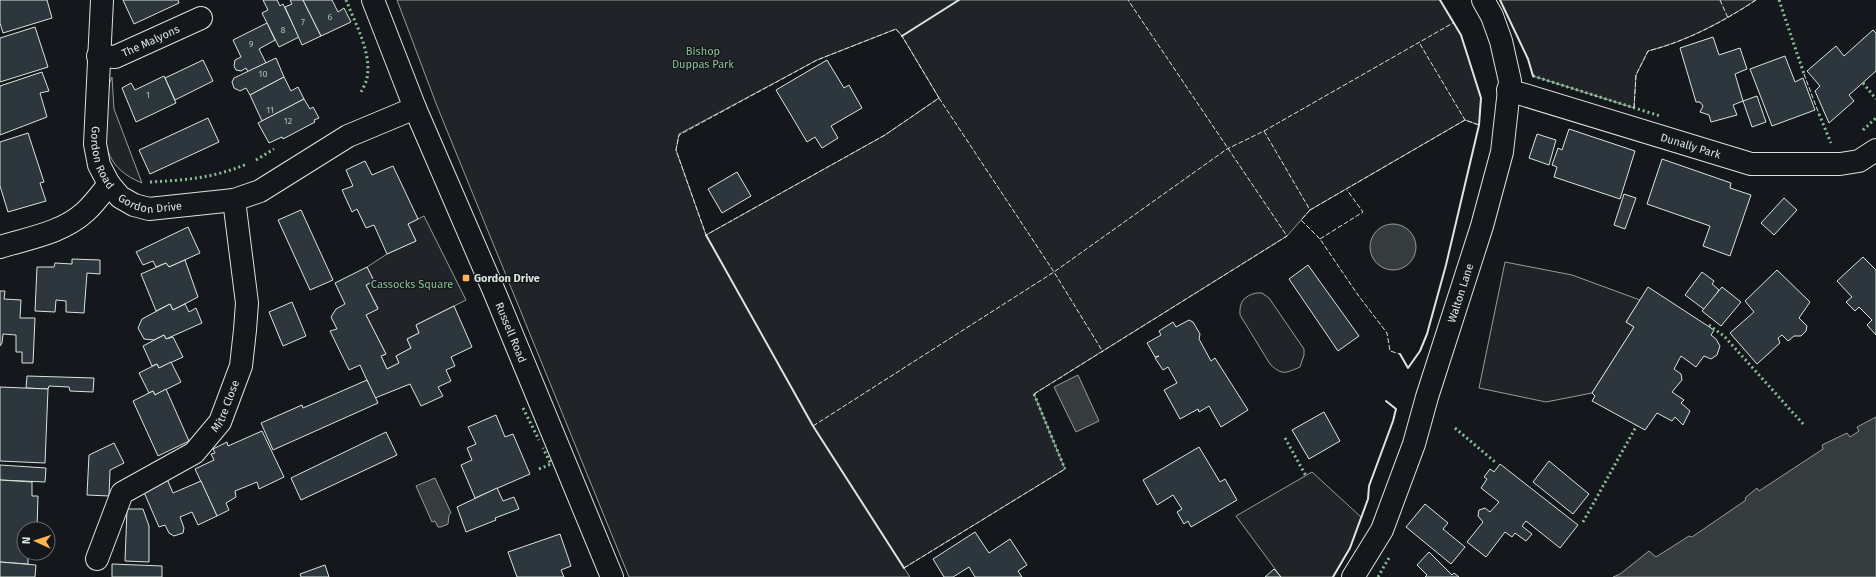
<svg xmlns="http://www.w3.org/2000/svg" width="1876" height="577" font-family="'Fira Sans',sans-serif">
<rect width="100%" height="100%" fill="#14181c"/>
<!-- green -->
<g fill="#202428" stroke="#939e99" fill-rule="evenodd">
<path d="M397 0H1440L1461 35 1481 98 1479 125 1465 120 1310 210 1287 236 1034 394 1065 469 904 568 910 577H629L437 106ZM896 29 902 36 939 98 885 135 706 235 676 150 679 134 817 60Z"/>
<path d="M1500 0H1756C1722 22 1687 41 1648 51L1636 75 1634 108 1533 76 1528 59Z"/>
<path d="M112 77 114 109 142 183C108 169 103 148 105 114 106 100 106 90 112 77Z"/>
<path d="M424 216 466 300 416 325 419 333 407 339 411 348 396 356 399 363 387 369 381 356 386 354 366 315 378 308 366 285 374 281 367 267 387 254 416 241 408 224Z"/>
<path d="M1505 262 1572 275 1640 300 1626 322 1634 327 1592 393 1546 402 1479 388Z"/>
<path d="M1256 293H1262L1269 298 1304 349V355L1300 367C1286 373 1282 376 1270 364L1240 315C1239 302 1244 296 1256 293Z"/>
<path d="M1312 472 1361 517 1350 548 1333 577H1281L1236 516Z"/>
</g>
<!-- water -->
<g fill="#363b3e" stroke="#939e99">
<circle cx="1393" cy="247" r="23"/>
<path d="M1078 375 1099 421 1076 432 1054 387Z"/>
<path d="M1876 417V577H1613L1620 574 1649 551 1656 557 1689 536 1692 537 1746 500 1745 498 1757 488 1759 491 1823 449 1822 445 1847 433 1850 437 1859 431 1857 427Z"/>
<path d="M435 478 451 513 449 515 448 524 441 527H438L435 521 432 522 416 486Z"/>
</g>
<!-- building -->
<g fill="#2c363c" stroke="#d8e6dc">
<path d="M0 0H47L52 18 3 33 0 23Z"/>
<path d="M123 0H178L179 3 134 24Z"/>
<path d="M263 0H277L280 6 283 4 299 37 279 47 262 13 268 10Z"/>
<path d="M290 0H303L321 36 302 45 285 7 292 4Z"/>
<path d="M303 0H332L338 12 344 8 351 22 321 36Z"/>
<path d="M267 23 275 40 259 49 266 63 248 72 246 68 241 71 236 70 234 66 235 60 241 57 233 40Z"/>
<path d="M35 27 48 67 0 82V38Z"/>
<path d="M1873 30 1876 33V71L1849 95 1854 101 1829 123 1815 91 1820 86 1807 71 1836 46 1844 56Z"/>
<path d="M1713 37 1719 55 1740 48 1747 69 1735 74 1743 101 1733 105 1737 115 1711 122 1709 115 1700 112 1703 106 1700 102H1696L1680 48Z"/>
<path d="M1785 56 1795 82 1803 78 1815 110 1772 126 1750 69Z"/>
<path d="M276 58 284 77 250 95 246 88 240 91 234 88 232 82 234 78Z"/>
<path d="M203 60 213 81 175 100 165 78Z"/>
<path d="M827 60 844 88 849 85 862 108 831 126 838 138 822 148 815 137 807 142 776 90Z"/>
<path d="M42 72 49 91 40 93 47 117 0 135V86Z"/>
<path d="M164 76 176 103 136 122 122 88 131 83 135 90Z"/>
<path d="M284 77 291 91 298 87 304 99 262 121 250 95Z"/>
<path d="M1757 96 1766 122 1752 127 1743 101Z"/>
<path d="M304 99 310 109 313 107 319 118 314 120 315 122 283 139 282 137 269 143 258 123Z"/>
<path d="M208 118 219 142 150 174 139 150Z"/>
<path d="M1569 129 1635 151 1620 199 1554 177 1557 167 1552 165 1558 148 1562 150Z"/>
<path d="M28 133 44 182 40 183 46 201 8 212 0 186V142Z"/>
<path d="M1537 134 1556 140 1549 165 1529 158Z"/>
<path d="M1662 159 1731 183 1730 188 1751 195 1730 256 1703 246 1710 226 1647 204Z"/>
<path d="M365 161 372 175 393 166 418 219 408 224 416 241 387 254 374 225 366 228 357 209 352 212 342 190 353 186 346 170Z"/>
<path d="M737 172 751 196 722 213 708 189Z"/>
<path d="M1624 194 1636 198 1625 229 1614 225Z"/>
<path d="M1784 198 1797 210 1774 235 1761 223Z"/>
<path d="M301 210 333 280 310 290 278 220Z"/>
<path d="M188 227 200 253 169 267 166 263 156 267 153 261 143 265 136 252Z"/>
<path d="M1863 257 1876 270V335L1867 325 1872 320 1859 307 1855 311 1846 302 1852 297 1837 281Z"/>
<path d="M72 259 100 260V274L87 273 84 313 66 312V301L56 300 55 312 35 311 37 267H54L55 263 72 264Z"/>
<path d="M185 260 198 297 173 310 170 304 156 311 141 274 166 263 169 267Z"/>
<path d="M1308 265 1359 336 1338 351 1289 279Z"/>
<path d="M367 267 374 281 366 285 378 309 366 315 386 354 381 356 387 369 399 363 396 356 411 348 407 339 419 333 416 325 454 306 472 347 451 357 455 366 446 370 451 381 438 387 443 396 421 406 410 384 375 398 360 365 349 370 330 331 337 329 331 317 336 309 345 304 335 283Z"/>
<path d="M1777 270 1810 302 1799 318 1807 326 1806 331 1801 336H1794L1788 341 1782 335 1778 338 1780 343 1757 364 1730 333 1754 312 1745 301Z"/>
<path d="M1702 272 1714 281 1712 284 1719 290 1705 310 1685 295Z"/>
<path d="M1648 287 1714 330 1711 335 1716 339 1720 346 1717 355 1711 359 1704 356 1696 367 1681 356 1674 369 1681 374 1682 380 1672 392 1684 400 1681 403 1690 411 1683 425 1675 417 1672 421 1657 413 1645 430 1592 401 1595 396 1592 393 1634 327 1626 322Z"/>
<path d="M1722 287 1741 302 1721 326 1702 311Z"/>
<path d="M0 291H5L4 299 21 300 20 318H35L33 363H22V352H16V335L3 334 2 343 0 346Z"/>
<path d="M292 302 306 336 283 346 269 312Z"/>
<path d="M170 304 173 310 185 304 189 312 196 308 202 323 166 339 164 335 154 340 144 339 138 328 142 319Z"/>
<path d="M1189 320 1193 322 1200 334 1199 339 1211 361 1215 358 1248 410 1221 427 1209 406 1199 412 1198 409 1180 419 1164 390 1177 383 1168 367 1163 370 1155 358 1159 356 1155 357 1147 343 1161 335 1159 331 1173 322 1176 327Z"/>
<path d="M164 335 166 339 173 337 183 357 159 368 157 364 152 366 143 346Z"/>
<path d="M171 362 181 382 155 395 153 391 149 393 139 373 157 364 159 368Z"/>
<path d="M27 376 94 378 93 392 70 391 69 387 49 386 48 389 26 388Z"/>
<path d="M367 380 378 403 273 450 261 423 302 405 303 408Z"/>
<path d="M0 387 48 389 45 463 0 461Z"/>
<path d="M166 389 189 441 158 456 133 401 153 391 155 395Z"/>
<path d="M1324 412 1340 441 1309 459 1292 430Z"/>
<path d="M496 415 505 437 513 434 530 474 475 498 461 465 472 460 467 448 476 444 468 427Z"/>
<path d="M262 431 284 477 259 489 257 482 235 491 236 497 226 503 229 510 217 516 195 469 214 460 211 454 215 453 213 449 227 442 228 446Z"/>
<path d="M386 432 397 455 301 500 291 478Z"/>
<path d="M114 443 124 463 110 470 109 496 87 495 89 455Z"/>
<path d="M1199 447 1220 482 1225 479 1237 500 1191 527 1188 521 1184 524 1177 512 1182 509 1173 495 1157 505 1143 480Z"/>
<path d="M1549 461 1589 494 1573 514 1533 482Z"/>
<path d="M1500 464 1578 525 1560 548 1526 521 1522 526 1532 534 1526 541 1515 533 1512 537 1505 532 1486 557 1467 542 1483 522 1478 516 1479 510 1485 508 1490 512 1499 502 1481 488 1487 479 1484 477 1490 469 1494 472Z"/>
<path d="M0 465 46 468 45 482 0 480Z"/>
<path d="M167 479 173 493 201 481 217 516 198 525 192 512 180 517 184 528 183 533 174 536 169 533 165 525 159 527 143 490Z"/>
<path d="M0 480 32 482V496H38L37 529H24V553H28V564L0 562Z"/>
<path d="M497 488 503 501 514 497 519 509 495 518 496 520 466 532 457 507Z"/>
<path d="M1425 504 1448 523 1443 529 1465 547 1451 564 1406 527Z"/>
<path d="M127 509H143L149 526V562L125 561Z"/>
<path d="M975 532 989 553 1010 539 1027 565 1018 571 1022 577H975L969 567 953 577H944L933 559Z"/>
<path d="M560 534 571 566 561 570 564 577H517L508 552Z"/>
<path d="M1429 552 1452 575 1454 573 1459 577H1425L1427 575 1417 565Z"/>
<path d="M0 562 36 565 35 577H0Z"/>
<path d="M112 564 162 566V577H112Z"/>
<path d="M325 565 329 577H301L300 574Z"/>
<path d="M1274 569 1281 577H1265Z"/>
</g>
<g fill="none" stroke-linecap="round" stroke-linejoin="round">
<defs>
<g id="minor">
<path id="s1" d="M102 0 95 144 99 165 109 184 120 197 134 205 149 209 234 200 260 191 348 136 415 108"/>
<path id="s2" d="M98 56 115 57 201 18"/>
<path id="s3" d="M1508 90 1751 164H1840L1859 161 1876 150"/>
<path d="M0 247C29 238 62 233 85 212 94 204 102 193 109 184"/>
<path id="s4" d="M97 559 122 493 194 453 220 422 241 366 245 330 247 303 234 200"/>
</g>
<g id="secondary">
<path id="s5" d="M373 0 415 108 494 291 612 577"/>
<path id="s6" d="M1353 577 1382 530 1414 444 1427 397 1482 226 1502 152 1510 81 1501 41 1492 16 1483 0"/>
</g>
</defs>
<!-- minor casing -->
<use href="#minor" stroke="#d8e6dc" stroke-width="24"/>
<!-- secondary casing -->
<use href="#secondary" stroke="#d8e6dc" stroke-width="24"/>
<!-- minor -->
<use href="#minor" stroke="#14181c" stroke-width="22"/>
<!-- secondary -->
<use href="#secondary" stroke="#14181c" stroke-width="22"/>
<!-- hedge -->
<g stroke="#8ac095" stroke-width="3" stroke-dasharray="2 3" stroke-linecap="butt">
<path d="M346 0C355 23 372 53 367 78 366 83 363 88 361 92"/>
<path d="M1779 0 1804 74"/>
<path d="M1533 76 1660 116"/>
<path d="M1863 83 1876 99"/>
<path d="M1819 114 1831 143"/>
<path d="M1863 130 1876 118"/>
<path d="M256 160 274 149"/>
<path d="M150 182C187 180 213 178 247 164"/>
<path d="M1709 325 1724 336 1804 425"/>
<path d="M1034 394 1065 469"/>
<path d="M523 408 539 440"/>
<path d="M1455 428 1495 462"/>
<path d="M1285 438 1306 476"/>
<path d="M539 469 551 464 543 448"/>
<path d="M1583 522 1637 425"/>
<path d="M1378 577 1390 556"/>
</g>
<!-- fence -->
<g stroke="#d8e6dc" stroke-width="1" stroke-dasharray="5 2" stroke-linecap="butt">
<path d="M1720 0 1728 18"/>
<path d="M896 29 902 36 939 98 885 135 706 235 676 150 679 135 817 60Z"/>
<path d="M1420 44 1465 120"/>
<path d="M1804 74 1819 114"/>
<path d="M939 98 1054 272 1103 352"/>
<path d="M1634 108 1636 75 1648 51C1687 41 1723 22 1756 0"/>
<path d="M1264 131 1310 210 1465 120 1479 125"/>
<path d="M1310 210 1301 220 1320 239 1358 295 1387 333 1390 351 1400 354"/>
<path d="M1320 239 1363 212 1347 190"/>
<path d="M1034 394 1287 236 1128 0"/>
<path d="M813 426 1054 272 1227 149 1264 131 1453 23"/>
<path d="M904 568 1065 469"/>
</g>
<!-- wall -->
<g stroke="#d8e6dc" stroke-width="2">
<path d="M1500 0 1528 59 1533 76"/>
<path d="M902 36 959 0"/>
<path d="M706 235 813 426 904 568"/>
<path d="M1400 354 1408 368 1420 351 1427 334 1446 265 1479 125 1481 98 1461 35 1440 0"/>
<path d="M1333 577 1350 548 1368 499 1369 486 1393 421 1396 409 1386 401"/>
</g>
</g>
<!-- markers -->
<rect fill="#ffb74d" stroke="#14181c" stroke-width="1.5" x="462" y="274" width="8" height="8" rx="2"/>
<g text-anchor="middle" stroke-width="3" stroke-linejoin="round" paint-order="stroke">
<!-- number labels -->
<g font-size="9" fill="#adbab4">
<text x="330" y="20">6</text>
<text x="303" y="25">7</text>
<text x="283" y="33">8</text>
<text x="251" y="47">9</text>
<text x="263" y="77">10</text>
<text x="148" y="98">1</text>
<text x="270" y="113">11</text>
<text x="288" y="124">12</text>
</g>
<!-- street labels -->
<g font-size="11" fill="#d8e6dc" stroke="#14181c">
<text dy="4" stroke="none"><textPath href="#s2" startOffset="56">The Malyons</textPath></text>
<text dy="4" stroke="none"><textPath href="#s3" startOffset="191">Dunally Park</textPath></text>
<text dy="4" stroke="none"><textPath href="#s1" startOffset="159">Gordon Road</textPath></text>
<text dy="4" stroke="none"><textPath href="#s1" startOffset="236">Gordon Drive</textPath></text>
<text dy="4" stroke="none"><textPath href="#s6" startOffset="305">Walton Lane</textPath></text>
<text dy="4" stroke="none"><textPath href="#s5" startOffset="360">Russell Road</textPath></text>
<text dy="4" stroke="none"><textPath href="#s4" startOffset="210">Mitre Close</textPath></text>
</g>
<!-- park labels -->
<g font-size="11" fill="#8ac095" stroke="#14181c">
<text x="703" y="55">Bishop<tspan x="703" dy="13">Duppas Park</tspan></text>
<text x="412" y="288">Cassocks Square</text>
</g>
<!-- poi labels -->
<g font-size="11" font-weight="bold" fill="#d8e6dc" stroke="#14181c" text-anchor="start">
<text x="474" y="282">Gordon Drive</text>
</g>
</g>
<!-- north arrow -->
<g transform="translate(36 541) rotate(273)"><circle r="19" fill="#14181c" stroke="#626a69"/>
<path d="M0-3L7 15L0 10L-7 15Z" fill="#ffb74d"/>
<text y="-6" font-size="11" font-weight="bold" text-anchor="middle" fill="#d8e6dc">N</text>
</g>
</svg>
